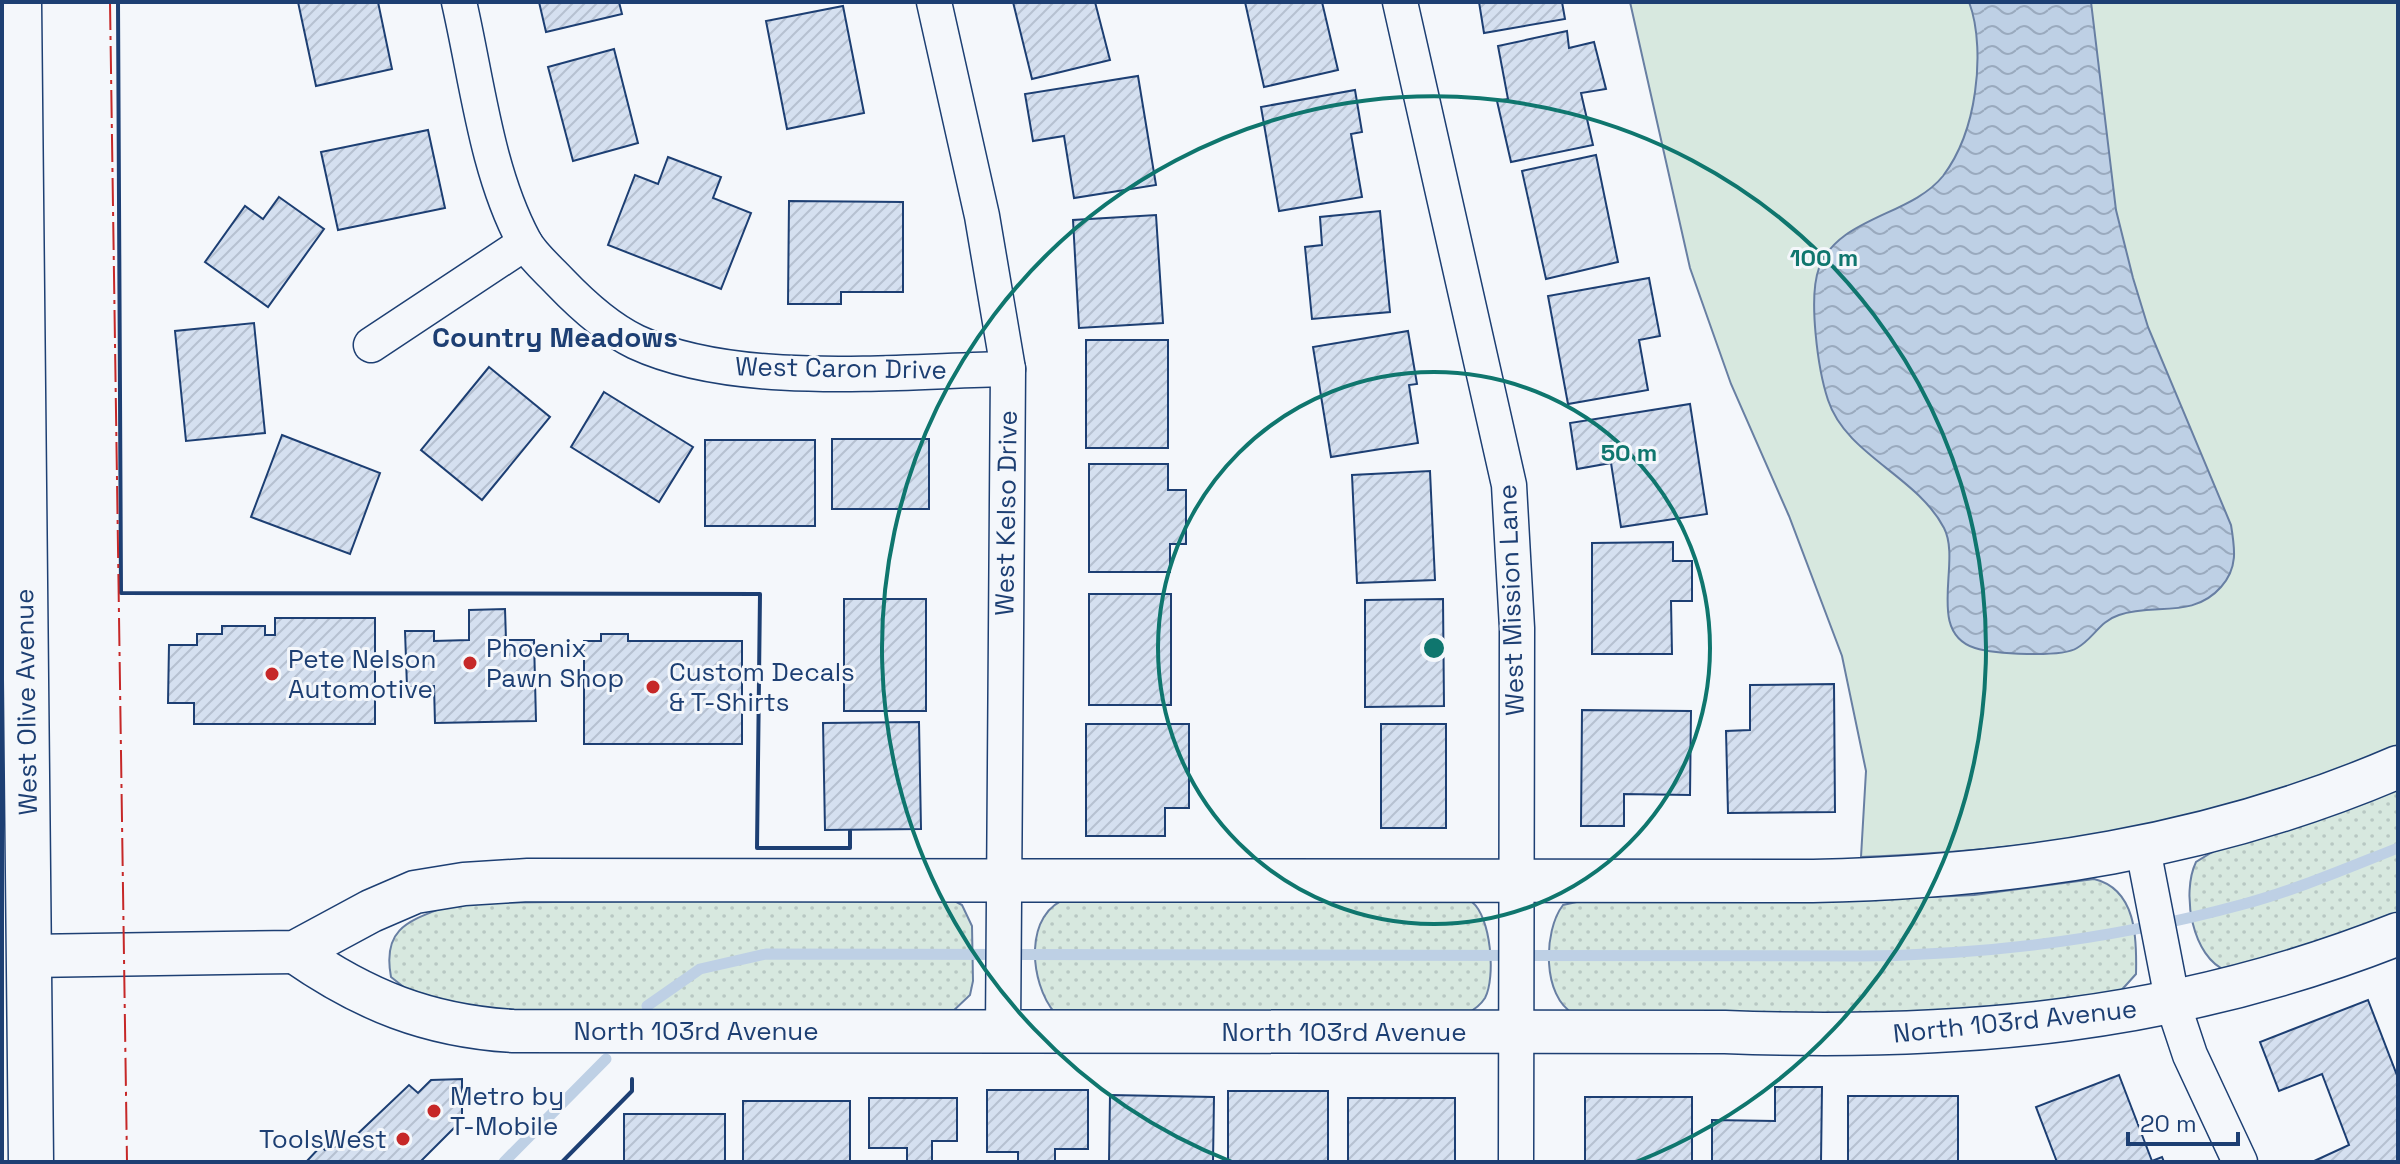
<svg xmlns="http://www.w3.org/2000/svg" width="2400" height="1164" font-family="'Space Grotesk',sans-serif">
<defs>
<pattern id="park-dots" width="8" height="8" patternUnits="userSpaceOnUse" patternTransform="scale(2)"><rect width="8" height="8" fill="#d7e8df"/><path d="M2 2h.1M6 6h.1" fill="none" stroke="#b8c8c3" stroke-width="1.8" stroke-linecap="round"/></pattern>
<pattern id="water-waves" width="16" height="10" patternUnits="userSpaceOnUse" patternTransform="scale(2)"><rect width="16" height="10" fill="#bed0e5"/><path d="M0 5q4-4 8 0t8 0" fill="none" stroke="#9aaabe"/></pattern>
<pattern id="building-hatch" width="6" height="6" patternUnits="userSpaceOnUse" patternTransform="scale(2)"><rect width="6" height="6" fill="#d5e0f0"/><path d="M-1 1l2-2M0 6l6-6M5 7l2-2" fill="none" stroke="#b6c1d1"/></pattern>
</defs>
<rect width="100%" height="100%" fill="#f4f7fb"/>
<!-- grass -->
<path fill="#d7e8df" stroke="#687fa3" stroke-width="2" d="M1630 2H2398V745C2353 763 2308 785 2262 798 2127 837 2001 851 1861 857L1866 771 1842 656 1789 516 1731 384 1690 268Z"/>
<!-- park -->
<g fill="url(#park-dots)" stroke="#687fa3" stroke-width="2">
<path d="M2398 788V918L2227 971C2192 958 2181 893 2196 862L2214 851 2307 823Z"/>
<path d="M2094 879C2136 889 2137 937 2136 974L2118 994 1955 1013 1574 1014C1542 997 1543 931 1563 905L1599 897H1932L1974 895Z"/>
<path d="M949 898 962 905 972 926 973 981 970 995 950 1014 493 1018 410 992 391 977C381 924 414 920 455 903Z"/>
<path d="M1069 898 1472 902C1491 917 1496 977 1485 998 1480 1006 1474 1010 1466 1014L1055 1013C1029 983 1023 911 1069 898Z"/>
</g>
<!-- water -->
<path fill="url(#water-waves)" stroke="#687fa3" stroke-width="2" d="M1969 2H2091L2116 210 2133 278 2148 327 2231 525C2235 549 2238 568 2221 587 2193 619 2155 603 2119 615 2100 621 2093 639 2077 648 2061 658 1994 654 1975 648 1925 632 1962 562 1944 528 1917 476 1846 455 1828 400 1818 370 1808 298 1819 268 1838 217 1911 216 1943 176 1961 152 1971 121 1975 92 1979 65 1979 28 1969 2Z"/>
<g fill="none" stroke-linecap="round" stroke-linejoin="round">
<!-- stream -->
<g stroke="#bed0e5" stroke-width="11">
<path d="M647 1006 700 969 766 954 1860 956C1989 955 2119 938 2244 904 2296 890 2347 868 2398 848"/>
<path d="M504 1162 606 1059"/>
</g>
</g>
<!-- building -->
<g fill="url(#building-hatch)" stroke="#1d3f73" stroke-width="2">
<path d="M298 2H378L392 69 316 86Z"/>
<path d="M539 2H619L622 14 546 32Z"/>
<path d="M1013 2H1095L1110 60 1032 79Z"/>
<path d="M1245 2H1322L1338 70 1264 87Z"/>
<path d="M1479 2H1562L1565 19 1484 33Z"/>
<path d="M843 6 864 113 787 129 766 21Z"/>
<path d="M1567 31 1569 48 1594 42 1606 89 1581 93 1593 145 1511 162 1497 101 1508 99 1498 46Z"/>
<path d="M614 49 638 143 573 161 548 67Z"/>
<path d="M1138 76 1156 185 1074 198 1064 136 1033 141 1025 94Z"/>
<path d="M1355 90 1362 132 1351 134 1362 197 1279 211 1261 107Z"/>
<path d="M428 130 445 208 338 230 321 152Z"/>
<path d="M1596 155 1618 262 1546 279 1522 171Z"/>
<path d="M668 157 721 177 713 198 751 213 721 289 608 245 635 175 658 184Z"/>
<path d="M279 197 324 229 268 307 205 262 245 206 263 219Z"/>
<path d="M789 201 903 202V292H841V304H788Z"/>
<path d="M1380 211 1390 312 1312 319 1305 247 1322 245 1320 217Z"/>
<path d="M1156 215 1163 323 1079 328 1073 220Z"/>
<path d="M1649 278 1660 336 1639 340 1648 390 1568 404 1548 296Z"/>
<path d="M254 323 265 433 186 441 175 331Z"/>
<path d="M1408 331 1417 384 1409 385 1418 443 1331 457 1313 347Z"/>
<rect x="1086" y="340" width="82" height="108"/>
<path d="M489 367 550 417 482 500 421 450Z"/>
<path d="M604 392 693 447 659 502 571 447Z"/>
<path d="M1690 404 1707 514 1621 527 1611 463 1577 469 1570 423Z"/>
<path d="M282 435 380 473 350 554 251 517Z"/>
<rect x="832" y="439" width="97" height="70"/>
<rect x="705" y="440" width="110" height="86"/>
<path d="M1089 464H1168V490H1186V544H1170V572H1089Z"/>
<path d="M1430 471 1435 580 1357 583 1352 475Z"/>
<path d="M1673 542V561H1692V601H1671L1672 654H1592V543Z"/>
<rect x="1089" y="594" width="82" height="111"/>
<rect x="844" y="599" width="82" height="112"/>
<path d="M1443 599 1444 706 1365 707V600Z"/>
<path d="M505 609 506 640H534L536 721 435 723 434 686 407 687 405 631H434V641L469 640V610Z"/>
<path d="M275 618H375V724H194V703H168L169 645H197V634H222V626H265V635H275Z"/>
<path d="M601 634H628V641H742V744H584V641H601Z"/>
<path d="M1834 684 1835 812 1728 813 1726 731 1750 730V685Z"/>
<path d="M1582 710 1691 711 1690 795 1624 794V826H1581Z"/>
<path d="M919 722 921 829 825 830 823 723Z"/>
<path d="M1086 724H1189V808H1165V836H1086Z"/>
<rect x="1381" y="724" width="65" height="104"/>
<path d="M2368 1000 2398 1078V1162H2312L2349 1145 2322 1074 2279 1091 2260 1042Z"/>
<path d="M2119 1075 2152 1161 2162 1157 2164 1162H2057L2036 1107Z"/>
<path d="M462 1079V1120L420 1162H306L321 1146 325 1150 349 1142 409 1085 418 1093 431 1080Z"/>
<path d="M1775 1087H1822L1821 1162H1712V1120L1775 1121Z"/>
<path d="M987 1090H1088V1149H1055V1162H1018V1152H987Z"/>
<rect x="1228" y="1091" width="100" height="71"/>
<path d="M1110 1095 1214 1097 1213 1162H1109Z"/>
<rect x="1848" y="1096" width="110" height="66"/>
<rect x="1585" y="1097" width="107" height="65"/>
<path d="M869 1098H957V1141H932V1162H907V1148H869Z"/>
<rect x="1348" y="1098" width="107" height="64"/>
<rect x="743" y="1101" width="107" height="61"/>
<rect x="624" y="1114" width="101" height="48"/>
</g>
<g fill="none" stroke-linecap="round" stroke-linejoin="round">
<defs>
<g id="minor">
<path d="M459 2C477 80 486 170 524 241 532 256 549 270 560 282 582 305 607 328 636 342 737 389 897 371 1008 369"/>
<path d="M934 2 982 216 1008 369 1003 1032"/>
<path d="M1400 2 1509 485 1517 628 1516 1162"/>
<path d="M371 345 525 243"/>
<path d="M2143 849 2173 1004 2190 1055 2240 1162"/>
</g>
<g id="tertiary">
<path d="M295 952C364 1000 428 1026 513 1031L1725 1032C1962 1041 2176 1022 2398 934"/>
<path d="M29 956 295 952 371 911 415 892 464 884 528 880 1813 881C2015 877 2212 847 2398 767"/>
</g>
<path id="secondary" d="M19 2 31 1162"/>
</defs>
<!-- minor casing -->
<use href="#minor" stroke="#1d3f73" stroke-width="37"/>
<!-- tertiary casing -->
<use href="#tertiary" stroke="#1d3f73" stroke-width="45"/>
<!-- secondary casing -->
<use href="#secondary" stroke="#1d3f73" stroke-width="47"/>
<!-- minor -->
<use href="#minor" stroke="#f4f7fb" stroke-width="34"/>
<!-- tertiary -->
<use href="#tertiary" stroke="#f4f7fb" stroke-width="42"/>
<!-- secondary -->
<use href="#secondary" stroke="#f4f7fb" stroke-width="44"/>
<!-- wall -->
<g stroke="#1d3f73" stroke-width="4">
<path d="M118 2 121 593 760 594 757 848H850V831"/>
<path d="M562 1162 632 1091V1079"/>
</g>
<!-- power -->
<path stroke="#c62828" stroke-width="2" stroke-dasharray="28 6 4 6" stroke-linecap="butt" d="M110 2 127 1162"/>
</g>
<!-- distance rings -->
<g fill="none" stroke="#0f766e" stroke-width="4">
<circle cx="1434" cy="648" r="276"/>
<path d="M1232 1162A552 552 0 1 1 1636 1162"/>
</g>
<!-- markers -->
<g fill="#c62828" stroke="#f4f7fb" stroke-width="3">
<circle cx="470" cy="663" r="8"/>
<circle cx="272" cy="674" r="8"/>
<circle cx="653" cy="687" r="8"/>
<circle cx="434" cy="1111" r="8"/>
<circle cx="403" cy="1139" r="8"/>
</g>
<g text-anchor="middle" stroke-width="6" stroke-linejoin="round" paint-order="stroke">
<!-- street labels -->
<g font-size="26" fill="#1d3f73" stroke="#f4f7fb">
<text transform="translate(841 368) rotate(1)" y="9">West Caron Drive</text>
<text transform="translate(1006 513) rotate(-89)" y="9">West Kelso Drive</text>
<text transform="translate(1511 600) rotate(-92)" y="9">West Mission Lane</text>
<text transform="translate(26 702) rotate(-91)" y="9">West Olive Avenue</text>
<text transform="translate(2015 1021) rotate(-6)" y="9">North 103rd Avenue</text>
<text x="696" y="1040">North 103rd Avenue</text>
<text x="1344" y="1041">North 103rd Avenue</text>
</g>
<!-- poi labels -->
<g font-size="26" fill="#1d3f73" stroke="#f4f7fb" text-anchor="start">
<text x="486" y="657">Phoenix<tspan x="486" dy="30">Pawn Shop</tspan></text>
<text x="288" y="668">Pete Nelson<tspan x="288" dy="30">Automotive</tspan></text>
<text x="669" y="681">Custom Decals<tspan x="669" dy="30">&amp; T-Shirts</tspan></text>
<text x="450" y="1105">Metro by<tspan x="450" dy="30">T-Mobile</tspan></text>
<text x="387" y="1148" text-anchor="end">ToolsWest</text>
</g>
<!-- neighbourhood labels -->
<g font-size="28" font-weight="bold" fill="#1d3f73" stroke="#f4f7fb">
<text x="555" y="347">Country Meadows</text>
</g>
</g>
<circle cx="1434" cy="648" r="12" fill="#0f766e" stroke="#f4f7fb" stroke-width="4"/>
<g font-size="24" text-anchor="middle" font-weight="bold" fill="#0f766e" stroke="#f4f7fb" stroke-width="6" stroke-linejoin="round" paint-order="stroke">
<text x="1824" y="266">100 m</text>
<text x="1629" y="461">50 m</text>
</g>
<!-- border -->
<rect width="2400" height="1164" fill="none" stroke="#1d3f73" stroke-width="8"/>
<!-- scale -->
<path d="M2128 1132v12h110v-12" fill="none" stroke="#1d3f73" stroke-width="4"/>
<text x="2140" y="1132" font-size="24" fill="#1d3f73" stroke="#f4f7fb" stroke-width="6" paint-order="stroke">20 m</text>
</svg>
